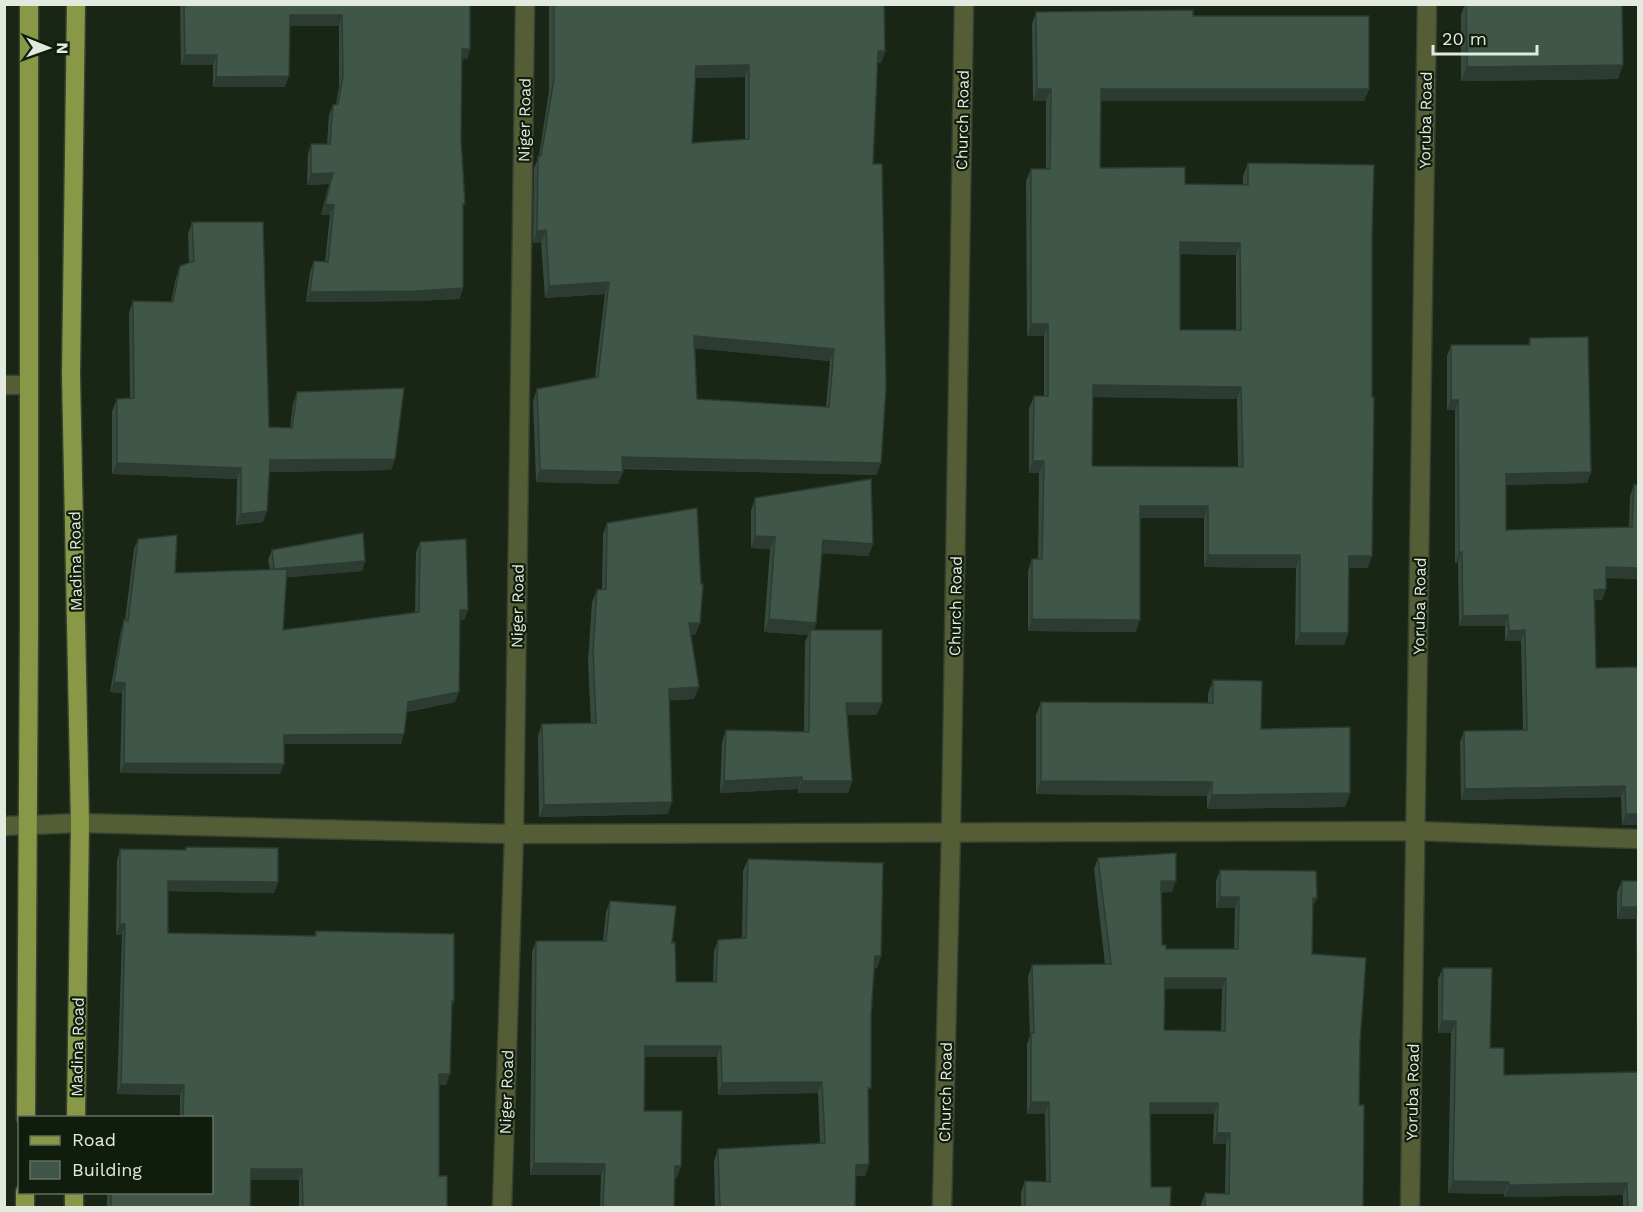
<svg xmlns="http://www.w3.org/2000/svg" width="1643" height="1212" font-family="'Work Sans',sans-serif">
<rect width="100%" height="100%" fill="#1a2615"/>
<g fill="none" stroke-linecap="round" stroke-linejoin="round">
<defs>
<g id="minor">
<path d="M4 385H29"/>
<path d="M4 826 80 823 514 834 1416 831 1638 839"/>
<path d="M502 1208 514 834 525 4"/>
<path d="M942 1208 951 832 964 4"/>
<path d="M1410 1208 1427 4"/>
</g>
<g id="major">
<path d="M76 4 71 375 80 823 76 1118"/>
<path d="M26 1118 29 626V4"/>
<path d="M25 1208V1192"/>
<path d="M74 1208V1192"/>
</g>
</defs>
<!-- minor casing -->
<use href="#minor" stroke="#364131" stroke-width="21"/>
<!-- major casing -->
<use href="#major" stroke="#364131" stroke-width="21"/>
<!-- minor -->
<use href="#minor" stroke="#555d37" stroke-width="18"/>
<!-- major -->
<use href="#major" stroke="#889846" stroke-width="18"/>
</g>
<!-- wall -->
<g fill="#374a3f" fill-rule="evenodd">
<path d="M180 4H470V49L467 59H462L461 139 463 210 460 299 413 301 306 302 310 272 314 261 325 262 330 215H321L329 184 307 185 308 154 311 144H327L329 115 333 105 336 104 339 87V26H289L285 87H213V65H181Z"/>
<path d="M549 4H884L885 51 881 63H877L873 164 881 463 876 475 623 469 618 484 536 482 533 401 537 389 595 377 605 294 545 298 541 242 533 243 534 168 539 156 549 91ZM745 77V139L692 143 695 78ZM695 348 830 361 826 407 697 399Z"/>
<path d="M1465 4H1622L1618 79 1461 81V15Z"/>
<path d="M1036 12 1193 16 1369 89 1364 101H1101L1100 168 1185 184 1243 185V176L1248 163 1372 236 1368 568H1349L1348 633 1344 645H1295L1296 568 1204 567V518H1140L1136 632 1028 631V571L1032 559H1038L1039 473H1029V408L1034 396H1044V336H1027L1026 181 1031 169H1046V101H1033L1032 24ZM1180 254 1236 255V330H1180ZM1093 397 1237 399 1238 467 1092 466Z"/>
<path d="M192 222 269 427 290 428 293 404 297 392 395 459 391 470 269 472 263 522 236 525 237 479 112 474V411L117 399 130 398 129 313 133 301 171 302 176 278 180 266 189 263 188 234Z"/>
<path d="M1530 338 1591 472 1587 483 1506 485V530L1629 527 1630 496 1634 485H1638V579L1606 578 1602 600H1595L1596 668 1638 667V825H1622L1621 797 1461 800 1460 742 1464 731 1523 730 1521 641H1505V626H1459L1458 563H1455V410H1447V356L1451 345H1528Z"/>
<path d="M755 498 873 544 868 556 822 553 816 623 814 630 877 715H847L852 781 848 793H798V789L720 793 722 742 726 730 804 731 805 642 808 635 764 632 770 549 751 548V511Z"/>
<path d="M607 523 700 623 695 635H691L694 699 669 700 668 814 539 817 538 736 542 724 591 723 588 662 592 602 597 590 602 589 603 534Z"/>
<path d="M138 539 175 573 270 570 268 560 272 550 365 561 362 571 286 577 283 630 415 613 416 552 420 542 468 610 464 620H460L455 702 407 712 401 744H284L280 774 120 773 122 693 110 692 121 630 124 620H125L134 549Z"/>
<path d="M1213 680 1261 729 1350 793 1345 807 1207 809V796L1036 794V715L1041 702 1208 703V694Z"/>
<path d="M186 847 278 882 274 893 168 891V933L314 936 316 931 454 1001 452 1007 446 1085H439V1176L447 1208H299V1180H251L250 1208H107V1192H212V1118H180V1095L117 1094 122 935H116L117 860 120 849 185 850Z"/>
<path d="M1098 858 1172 892H1161L1162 945 1166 949H1234L1235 908H1216V881L1220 870 1313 908 1312 954 1360 1042 1359 1105 1363 1208H1201V1205L1205 1193 1225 1194 1226 1144H1213L1214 1114H1150L1151 1187 1170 1208H1021V1192L1025 1181 1046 1182 1045 1114H1027V1044L1030 1036 1028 977 1032 965 1105 964 1094 869ZM1165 989H1222L1221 1031 1164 1030Z"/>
<path d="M748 859 881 956 877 968H874L871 1015 868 1096 869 1164 865 1176H855V1208H715L714 1161 718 1149 820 1144 818 1093 718 1095 717 1057H645L644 1111 677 1178H674V1208H600L601 1175H530L532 952 536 941H603L606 912 610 901 672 943 676 982H713L714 951 718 940 742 938 743 871Z"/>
<path d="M1622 881H1638V1208H1623V1195L1504 1197V1194L1448 1193 1451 1033H1438V979L1443 968 1490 1048 1504 1075 1637 1072 1636 919H1617V892Z"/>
</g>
<!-- shaded-wall -->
<g fill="#2d3c33">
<path d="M290 15H342L339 26H286Z"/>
<path d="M462 49H470L467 59 458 60Z"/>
<path d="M878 51H885L881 63H873Z"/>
<path d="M185 55H217L213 65H181Z"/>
<path d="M749 65 745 77 692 78 696 66Z"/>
<path d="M1623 65 1618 79 1461 81 1467 67Z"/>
<path d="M289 76 285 87H213L216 77Z"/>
<path d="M1037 89H1051L1046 101H1033Z"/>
<path d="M1101 89H1369L1364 101H1096Z"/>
<path d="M333 173 329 184 307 185 311 174Z"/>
<path d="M325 204 334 205 330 215H321Z"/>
<path d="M546 230 541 242 533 243 537 231Z"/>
<path d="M1180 242 1240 243 1236 255 1176 254Z"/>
<path d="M609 282 605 294 545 298 549 286Z"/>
<path d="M463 288 460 299 413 301 306 302 310 292Z"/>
<path d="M1031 324H1048L1044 336H1027Z"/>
<path d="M694 336 834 349 830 361 690 348Z"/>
<path d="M1093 385 1241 387 1237 399 1088 397Z"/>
<path d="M1451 400H1458L1455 410H1447Z"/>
<path d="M622 457 881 463 876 475 618 468Z"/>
<path d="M395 459 391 470 266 472 270 460Z"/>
<path d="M1033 461H1044L1039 473H1029Z"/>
<path d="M117 463 241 468 237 479 112 474Z"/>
<path d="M540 470 623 472 618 484 536 482Z"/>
<path d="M1591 472 1587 483 1502 485 1506 474Z"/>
<path d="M1140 506H1208L1204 518H1136Z"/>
<path d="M267 511 263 522 236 525 241 514Z"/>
<path d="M755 536 775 537 770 549 751 548Z"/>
<path d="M823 540 873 544 868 556 818 553Z"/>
<path d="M1459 552H1462L1458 563H1455Z"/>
<path d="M1208 555H1300L1296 568 1204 567Z"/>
<path d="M1349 556H1372L1368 568H1344Z"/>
<path d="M365 561 362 571 271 579 274 569Z"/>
<path d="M1606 567 1638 568V579L1602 577Z"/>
<path d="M1606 589 1602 600H1590L1594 590Z"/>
<path d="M460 610H468L464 620H457Z"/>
<path d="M1508 615 1505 626H1459L1463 616Z"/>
<path d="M769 619 816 623 812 635 810 630 808 635 764 632Z"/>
<path d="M1032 619 1140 620 1136 632 1028 631Z"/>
<path d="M689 623H700L695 635H684Z"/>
<path d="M1525 630 1521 641H1505L1509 631Z"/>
<path d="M1300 633H1348L1344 645H1295Z"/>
<path d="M114 682 125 683 122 693 110 692Z"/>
<path d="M699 687 694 699 665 701 669 689Z"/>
<path d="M459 692 455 702 404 712 408 702Z"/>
<path d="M846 703H882L877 715H842Z"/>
<path d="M404 734 401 744H281L284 735Z"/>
<path d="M124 763 284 764 280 774 120 773Z"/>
<path d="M802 777 798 789 720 793 724 781Z"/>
<path d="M802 781H852L848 793H798Z"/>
<path d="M1041 781 1212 782 1207 796 1036 794Z"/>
<path d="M1625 786 1621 797 1461 800 1465 789Z"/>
<path d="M1350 793 1345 807 1207 809 1212 795Z"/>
<path d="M672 802 668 814 539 817 544 805Z"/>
<path d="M1626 814H1638V825H1622Z"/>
<path d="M168 881 278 882 274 893 165 891Z"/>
<path d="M1161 881H1176L1172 892 1157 893Z"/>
<path d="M1220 897H1239L1235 908H1216Z"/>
<path d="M1313 898H1317L1312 909Z"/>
<path d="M1621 907H1638V912L1636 919H1617Z"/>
<path d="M120 924H125L122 935H116Z"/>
<path d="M875 956H881L877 968H871Z"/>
<path d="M1165 978H1226L1222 989H1161Z"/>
<path d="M1442 1021H1456L1451 1033H1438Z"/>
<path d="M645 1046H721L717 1057H641Z"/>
<path d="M439 1074H450L446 1085H435Z"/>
<path d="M822 1082 818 1093 718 1095 722 1083Z"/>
<path d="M121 1084 184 1085 180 1095 117 1094Z"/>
<path d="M1031 1102H1049L1045 1114H1027Z"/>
<path d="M1150 1103H1218L1214 1114H1146Z"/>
<path d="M1217 1133H1230L1226 1144H1213Z"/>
<path d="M534 1163 605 1164 601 1175H530Z"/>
<path d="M869 1164 865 1176H851L856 1165Z"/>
<path d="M675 1166H681L677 1178H670Z"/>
<path d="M251 1169H302L299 1180H247Z"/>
<path d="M1453 1181 1509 1182 1504 1194 1448 1193Z"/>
<path d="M1627 1183 1623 1195 1504 1197 1509 1185Z"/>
</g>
<!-- building -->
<g fill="#405649" stroke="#2d3c33" stroke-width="1.5" fill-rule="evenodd">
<path d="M184 4H470V49H462L461 139 465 204H463V288L417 291 310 292 314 261 328 262 334 205 325 204 333 173 311 174V144H330L333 105 338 104 343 76 342 15H290L289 76 216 77 217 55H185Z"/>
<path d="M554 4H884L885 51H878L873 164H882L886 387 881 463 622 457 623 472 540 470 537 389 598 377 609 282 549 286 546 230 537 231 538 156H541L554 79ZM749 65V139L692 143 696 66ZM694 336 834 349 829 407 697 399Z"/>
<path d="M1466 4H1622L1623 65 1467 67Z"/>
<path d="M1193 10V16H1369V89H1101L1100 168 1185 167V184L1248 185V163L1374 165 1372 236V397H1374L1372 556H1349L1348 633H1300V555H1208V506H1140V620L1032 619V559H1042L1044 461H1033L1034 396H1048V324H1031V169H1050L1051 89H1037L1036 12ZM1180 242 1240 243 1241 330H1180ZM1093 385 1241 387 1243 467 1092 466Z"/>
<path d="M192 222H263L269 427 292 428 297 392 404 388 395 459 270 460 267 511 241 514V468L117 463V399L134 398 133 301 173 302 180 266 194 261Z"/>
<path d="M1588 337 1591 472 1506 474V530L1632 527 1634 485H1638V568L1606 567V589L1594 590 1596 668 1638 667V814H1626L1625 786 1465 789 1464 731 1527 730 1525 630 1509 631 1508 615 1463 616 1462 552H1459L1458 400H1451V345H1530V338Z"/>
<path d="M871 479 873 544 823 540 816 623 769 619 775 537 755 536V498Z"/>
<path d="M697 508 701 584H703L700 623H689L699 687 669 689 672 802 544 805 542 724 596 723 593 650 597 590 606 589 607 523Z"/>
<path d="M363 533 365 561 274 569 272 550Z"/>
<path d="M177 535 175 573 287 569 283 630 419 612 420 542 466 539 468 610H460L459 692 408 702 404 734 284 735V764L124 763 125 683 114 682 124 620 128 621 138 539Z"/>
<path d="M810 630H882V703H846L852 781H802V777L724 781 726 730 809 732Z"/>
<path d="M1213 680 1262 681 1261 729 1350 727V793L1212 795V782L1041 781V702L1213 703Z"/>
<path d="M186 847 278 848V882L168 881V933L316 936V931L454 934V1001H452L450 1074H439V1176H447V1208H303L302 1169H251L250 1208H111V1192H212V1118H183L184 1085 121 1084 125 924H120V849L186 850Z"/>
<path d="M1176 853V881H1161L1162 945H1166V949H1238L1239 897H1220V870L1316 871 1317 898H1313L1312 954 1366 958 1360 1042 1359 1105H1364L1363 1208H1205V1193L1229 1194 1230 1133H1217L1218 1103H1150L1151 1187H1171L1170 1208H1025V1181L1050 1182 1049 1102H1031V1033H1034L1032 965 1111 964 1098 858ZM1165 978H1226L1225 1031 1164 1030Z"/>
<path d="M748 859 883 863 881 956H875L871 1015V1088H868L869 1164 856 1165 855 1208H720L718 1149 825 1143 822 1082 722 1083 721 1046H645L644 1111H682L681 1166H675L674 1208H603L605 1164 534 1163 536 941H606L610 901 676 906 672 943 675 942 676 982H716L718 940 746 938Z"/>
<path d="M1622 881H1638V907H1621Z"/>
<path d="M1443 968H1492L1490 1048H1504V1075L1638 1072V1208H1628L1627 1183 1509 1185V1182L1453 1181 1456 1021H1442Z"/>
</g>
<g text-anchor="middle" stroke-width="4.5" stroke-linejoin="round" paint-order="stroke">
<!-- street labels -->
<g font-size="16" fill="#e2eadf" stroke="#101c0c">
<text transform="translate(524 120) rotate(-89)" y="6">Niger Road</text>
<text transform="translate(962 120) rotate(-89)" y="6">Church Road</text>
<text transform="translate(1425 120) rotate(-89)" y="6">Yoruba Road</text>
<text transform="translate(75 561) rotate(-91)" y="6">Madina Road</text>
<text transform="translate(517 606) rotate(-89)" y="6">Niger Road</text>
<text transform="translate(955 606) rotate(-89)" y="6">Church Road</text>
<text transform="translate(1419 606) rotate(-89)" y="6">Yoruba Road</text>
<text transform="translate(77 1047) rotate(-89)" y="6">Madina Road</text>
<text transform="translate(506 1092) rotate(-88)" y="6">Niger Road</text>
<text transform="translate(945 1092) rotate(-89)" y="6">Church Road</text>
<text transform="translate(1412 1092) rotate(-89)" y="6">Yoruba Road</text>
</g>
</g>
<!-- border -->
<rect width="1643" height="1212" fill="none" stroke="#e2eadf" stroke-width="12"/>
<!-- legend -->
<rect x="18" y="1116" width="195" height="78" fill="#101c0c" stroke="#646e60" stroke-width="1.5"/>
<rect x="30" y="1136" width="30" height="9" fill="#889846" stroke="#646e60" stroke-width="1.5"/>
<text x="72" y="1146" font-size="18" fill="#e2eadf">Road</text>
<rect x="30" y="1161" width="30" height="18" fill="#405649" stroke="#646e60" stroke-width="1.5"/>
<text x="72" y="1176" font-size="18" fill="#e2eadf">Building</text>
<!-- north arrow -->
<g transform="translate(48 48) rotate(91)" stroke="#101c0c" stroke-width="4.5" paint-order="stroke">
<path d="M0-4.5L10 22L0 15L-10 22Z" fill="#e2eadf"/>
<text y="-9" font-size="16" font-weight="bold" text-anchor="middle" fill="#e2eadf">N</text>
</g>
<!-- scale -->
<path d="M1433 45v9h104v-9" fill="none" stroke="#e2eadf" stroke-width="3"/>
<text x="1442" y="45" font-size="18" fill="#e2eadf" stroke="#101c0c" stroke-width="4.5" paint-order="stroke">20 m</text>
</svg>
